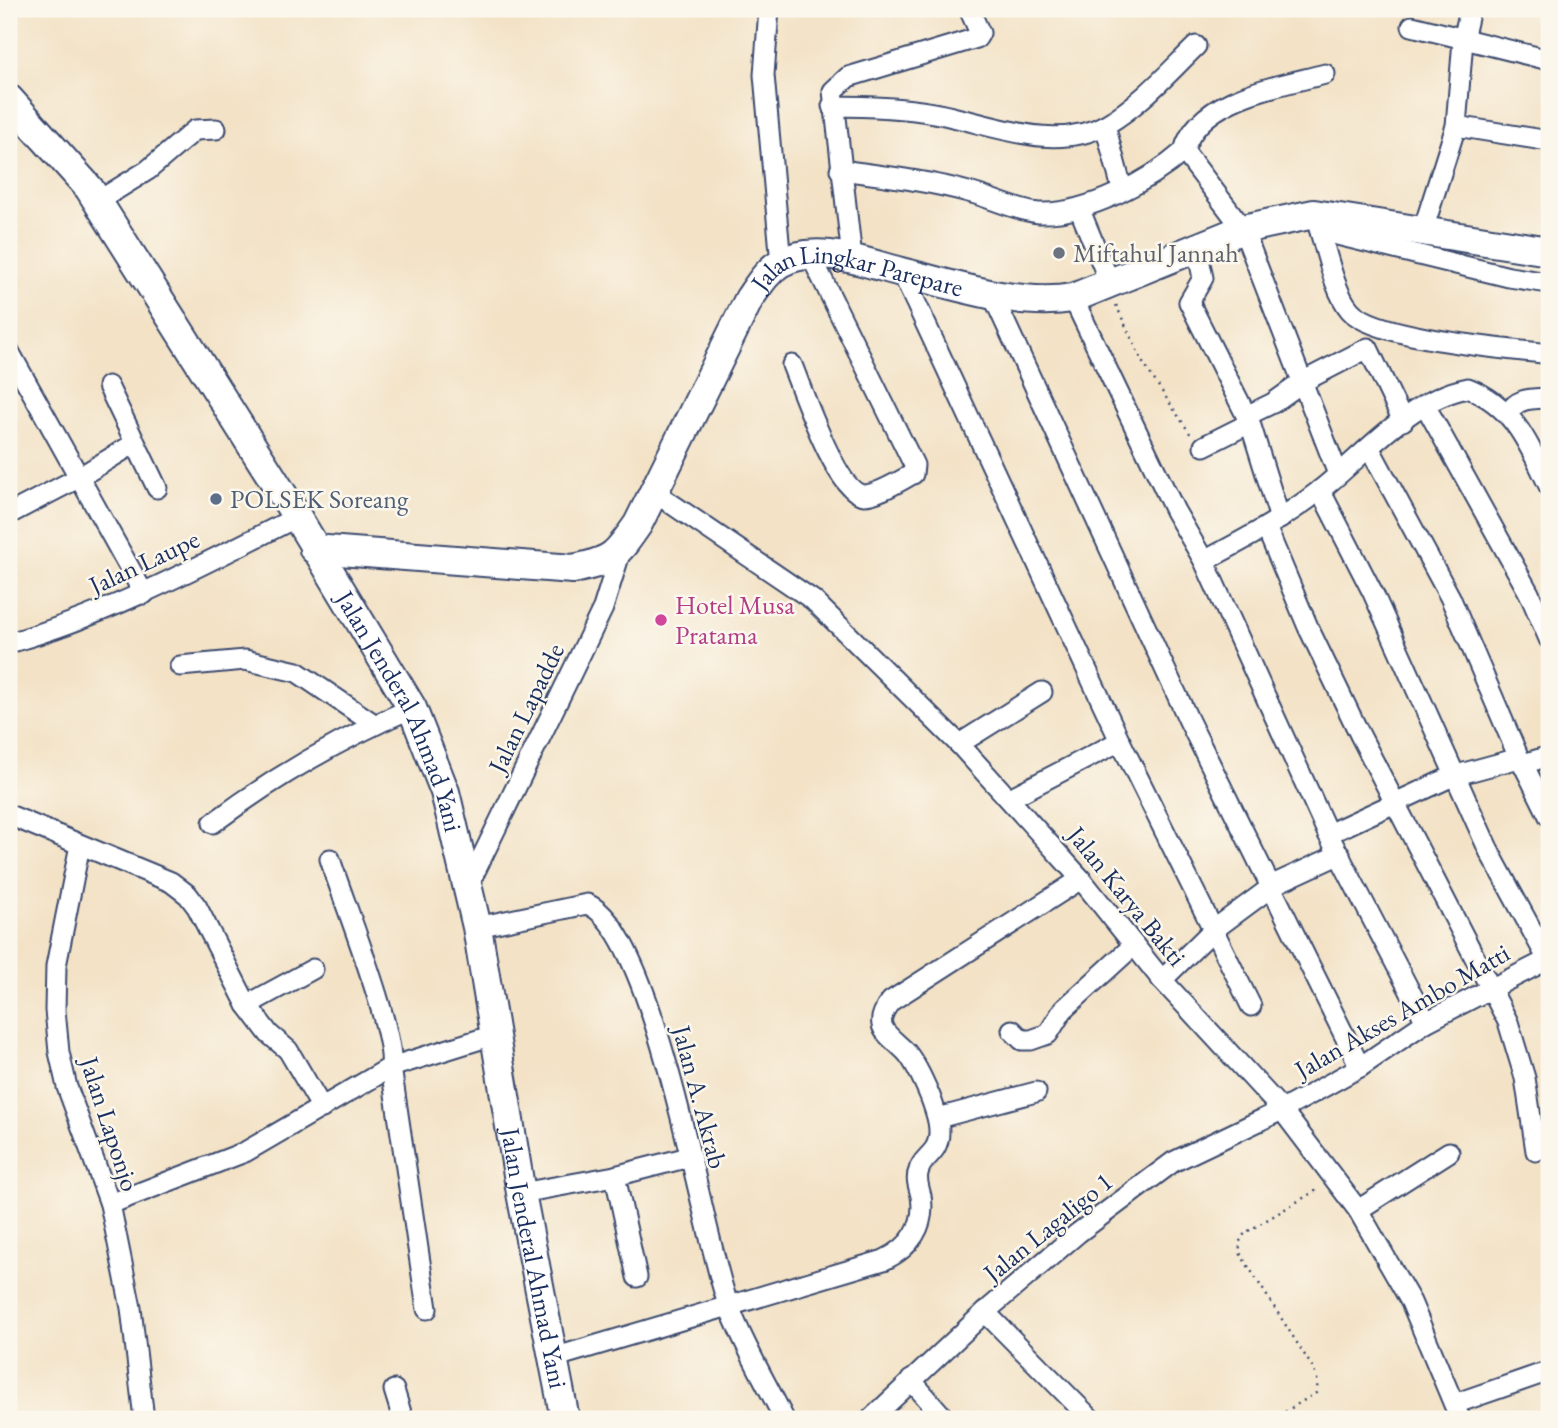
<svg xmlns="http://www.w3.org/2000/svg" width="1558" height="1428" font-family="'EB Garamond',serif">
<rect width="100%" height="100%" fill="#fbf7ec"/>
<filter id="ink" filterUnits="userSpaceOnUse"><feTurbulence type="fractalNoise" baseFrequency=".0143" numOctaves="2"/><feDisplacementMap in="SourceGraphic" scale="14" xChannelSelector="R" yChannelSelector="G"/><feConvolveMatrix kernelMatrix="1 2 1 2 8 2 1 2 1" color-interpolation-filters="sRGB"/></filter>
<filter id="wash" filterUnits="userSpaceOnUse"><feTurbulence type="fractalNoise" baseFrequency=".00686" numOctaves="4" result="noise"/><feDisplacementMap in="SourceGraphic" scale="28" xChannelSelector="R" yChannelSelector="G"/><feGaussianBlur stdDeviation="1.57" result="paint"/><feColorMatrix in="noise" values="0 0 0 0 0 0 0 0 0 0 0 0 0 0 0 0 0 1.4 0 .05"/><feComposite in="paint" operator="in"/></filter>
<g filter="url(#wash)">
<rect width="100%" height="100%" fill="#f3e2c6"/>
</g>
<g filter="url(#ink)">
<g fill="none" stroke-linecap="round" stroke-linejoin="round">
<defs>
<g id="minor">
<path d="M769 9 764 75 781 263"/>
<path d="M1412 26 1549 60"/>
<path d="M832 106C867 106 900 107 934 113 990 123 1053 154 1107 124 1141 104 1168 73 1196 46"/>
<path d="M1105 125 1122 189"/>
<path d="M1456 126 1549 141"/>
<path d="M1184 151C1198 97 1280 86 1325 74"/>
<path d="M840 170C885 176 929 181 972 193 994 199 1017 211 1039 213 1086 215 1150 181 1184 151L1243 229 1338 474"/>
<path d="M98 201 148 170 195 130 216 129"/>
<path d="M1079 208 1110 283"/>
<path d="M1314 214C1325 241 1332 289 1350 310 1374 339 1510 349 1549 354"/>
<path d="M1423 230 1456 126 1463 40 1470 9"/>
<path d="M1321 231 1509 277 1549 283"/>
<path d="M1197 249 1203 278 1189 302 1250 423 1280 519"/>
<path d="M852 258 833 91 848 77 977 38 980 33 969 9"/>
<path d="M902 273 1120 741 1251 1006"/>
<path d="M992 294 1189 721 1360 1067"/>
<path d="M1073 298 1175 511 1204 561 1328 834 1426 1022"/>
<path d="M9 351 144 594"/>
<path d="M792 365C802 389 837 493 864 495 878 495 901 480 913 474L914 465 811 256"/>
<path d="M108 386 157 488"/>
<path d="M1425 405 1529 593 1549 639"/>
<path d="M1508 414C1517 397 1532 399 1549 398"/>
<path d="M1246 416 1273 403 1304 381 1368 348 1403 421"/>
<path d="M1204 446 1250 423"/>
<path d="M1370 449 1450 597 1519 758 1523 764 1549 756"/>
<path d="M1320 490 1373 593 1490 853 1548 960"/>
<path d="M654 492 813 600 959 744 1081 879 1162 980 1282 1110 1358 1210 1411 1302 1460 1419"/>
<path d="M9 514 78 478 135 443"/>
<path d="M1266 527 1308 627 1360 735 1508 1022 1525 1078 1536 1151"/>
<path d="M1204 561C1244 540 1283 519 1319 491 1364 456 1409 399 1468 388 1514 406 1529 445 1549 486"/>
<path d="M9 643C111 614 203 564 297 517"/>
<path d="M180 666 245 660 297 672 374 724"/>
<path d="M959 744 1042 692"/>
<path d="M1523 764 1549 816"/>
<path d="M1010 798 1120 741"/>
<path d="M9 815 171 882 188 895 197 907 247 1005 269 1034 288 1050 322 1108"/>
<path d="M213 823C276 776 340 739 412 708"/>
<path d="M1328 834 1453 776 1519 758"/>
<path d="M80 845 56 966 55 1010 59 1052 67 1087 110 1204 131 1308 144 1419"/>
<path d="M330 859C343 900 396 1032 391 1067L427 1309"/>
<path d="M467 888 603 608 622 547"/>
<path d="M477 927 587 904C655 931 701 1230 728 1304 743 1344 766 1382 784 1419"/>
<path d="M1162 980 1212 931 1277 883 1340 854"/>
<path d="M247 1005 313 969"/>
<path d="M1012 1030 1022 1040H1031L1048 1034 1063 1010 1134 945"/>
<path d="M938 1118 1036 1092"/>
<path d="M615 1176 637 1277"/>
<path d="M521 1193 615 1176 689 1157"/>
<path d="M110 1204 245 1152 391 1067 497 1034"/>
<path d="M1358 1210 1449 1152"/>
<path d="M985 1312 1091 1419"/>
<path d="M553 1358 884 1260C910 1248 926 1226 921 1196 919 1187 915 1179 919 1170 921 1161 930 1156 935 1148 944 1133 936 1112 930 1096 924 1082 917 1065 907 1053 890 1035 869 1028 891 1001L1081 879"/>
<path d="M911 1380 945 1419"/>
<path d="M394 1390 403 1419"/>
<path d="M1454 1404 1549 1371"/>
<path d="M871 1419 985 1312 1078 1233 1173 1162 1282 1110 1360 1067 1426 1022 1549 959"/>
</g>
<g id="highway">
<path id="s1" d="M9 99 89 188 297 517 412 708 445 792 477 927 521 1193 565 1419"/>
<path id="s2" d="M314 549 573 569C612 561 616 556 638 524L749 299C758 286 766 272 780 263 817 242 868 264 905 273 958 286 1018 307 1073 298L1243 229 1314 214 1549 251"/>
</g>
</defs>
<!-- minor casing -->
<use href="#minor" stroke="#3b4a6e" stroke-width="23"/>
<!-- highway casing -->
<use href="#highway" stroke="#3b4a6e" stroke-width="32"/>
<!-- path -->
<g stroke="#3b4a6e" stroke-width="2.5" stroke-dasharray="2 5" stroke-linecap="butt">
<path d="M1116 305 1143 363 1191 435"/>
<path d="M1273 1419 1316 1393 1318 1382 1313 1368 1241 1255 1239 1243 1245 1233 1320 1188"/>
</g>
<!-- minor -->
<use href="#minor" stroke="#fff" stroke-width="19"/>
<!-- highway -->
<use href="#highway" stroke="#fff" stroke-width="28"/>
</g>
</g>
<!-- markers -->
<circle fill="#6b7280" stroke="#fbf7ec" stroke-width="2.5" cx="1059" cy="253" r="7"/>
<circle fill="#5c6f8a" stroke="#fbf7ec" stroke-width="2.5" cx="216" cy="499" r="7"/>
<circle fill="#d1479c" stroke="#fbf7ec" stroke-width="2.5" cx="661" cy="620" r="7"/>
<g text-anchor="middle" stroke-width="5" stroke-linejoin="round" paint-order="stroke">
<!-- worship labels -->
<g font-size="26" fill="#5b616d" stroke="#fbf7ec" text-anchor="start">
<text x="1073" y="262">Miftahul Jannah</text>
</g>
<!-- street labels -->
<g font-size="26" fill="#1b2f5e" stroke="#fbf7ec">
<text dy="9" stroke="none"><textPath href="#s2" startOffset="718">Jalan Lingkar Parepare</textPath></text>
<text transform="translate(144 562) rotate(-25)" y="9">Jalan Laupe</text>
<text transform="translate(526 708) rotate(-64)" y="9">Jalan Lapadde</text>
<text dy="9" stroke="none"><textPath href="#s1" startOffset="730">Jalan Jenderal Ahmad Yani</textPath></text>
<text transform="translate(1127 896) rotate(51)" y="9">Jalan Karya Bakti</text>
<text transform="translate(1402 1011) rotate(-30)" y="9">Jalan Akses Ambo Matti</text>
<text transform="translate(700 1097) rotate(75)" y="9">Jalan A. Akrab</text>
<text transform="translate(110 1124) rotate(72)" y="9">Jalan Laponjo</text>
<text transform="translate(1048 1227) rotate(-39)" y="9">Jalan Lagaligo 1</text>
<text dy="9" stroke="none"><textPath href="#s1" startOffset="1297">Jalan Jenderal Ahmad Yani</textPath></text>
</g>
<!-- service labels -->
<g font-size="26" fill="#4e5e75" stroke="#fbf7ec" text-anchor="start">
<text x="230" y="508">POLSEK Soreang</text>
</g>
<!-- hotel labels -->
<g font-size="26" fill="#b23c85" stroke="#fbf7ec" text-anchor="start">
<text x="675" y="614">Hotel Musa<tspan x="675" dy="30">Pratama</tspan></text>
</g>
</g>
<!-- margin -->
<rect width="1558" height="1428" fill="none" stroke="#fbf7ec" stroke-width="35"/>
</svg>
